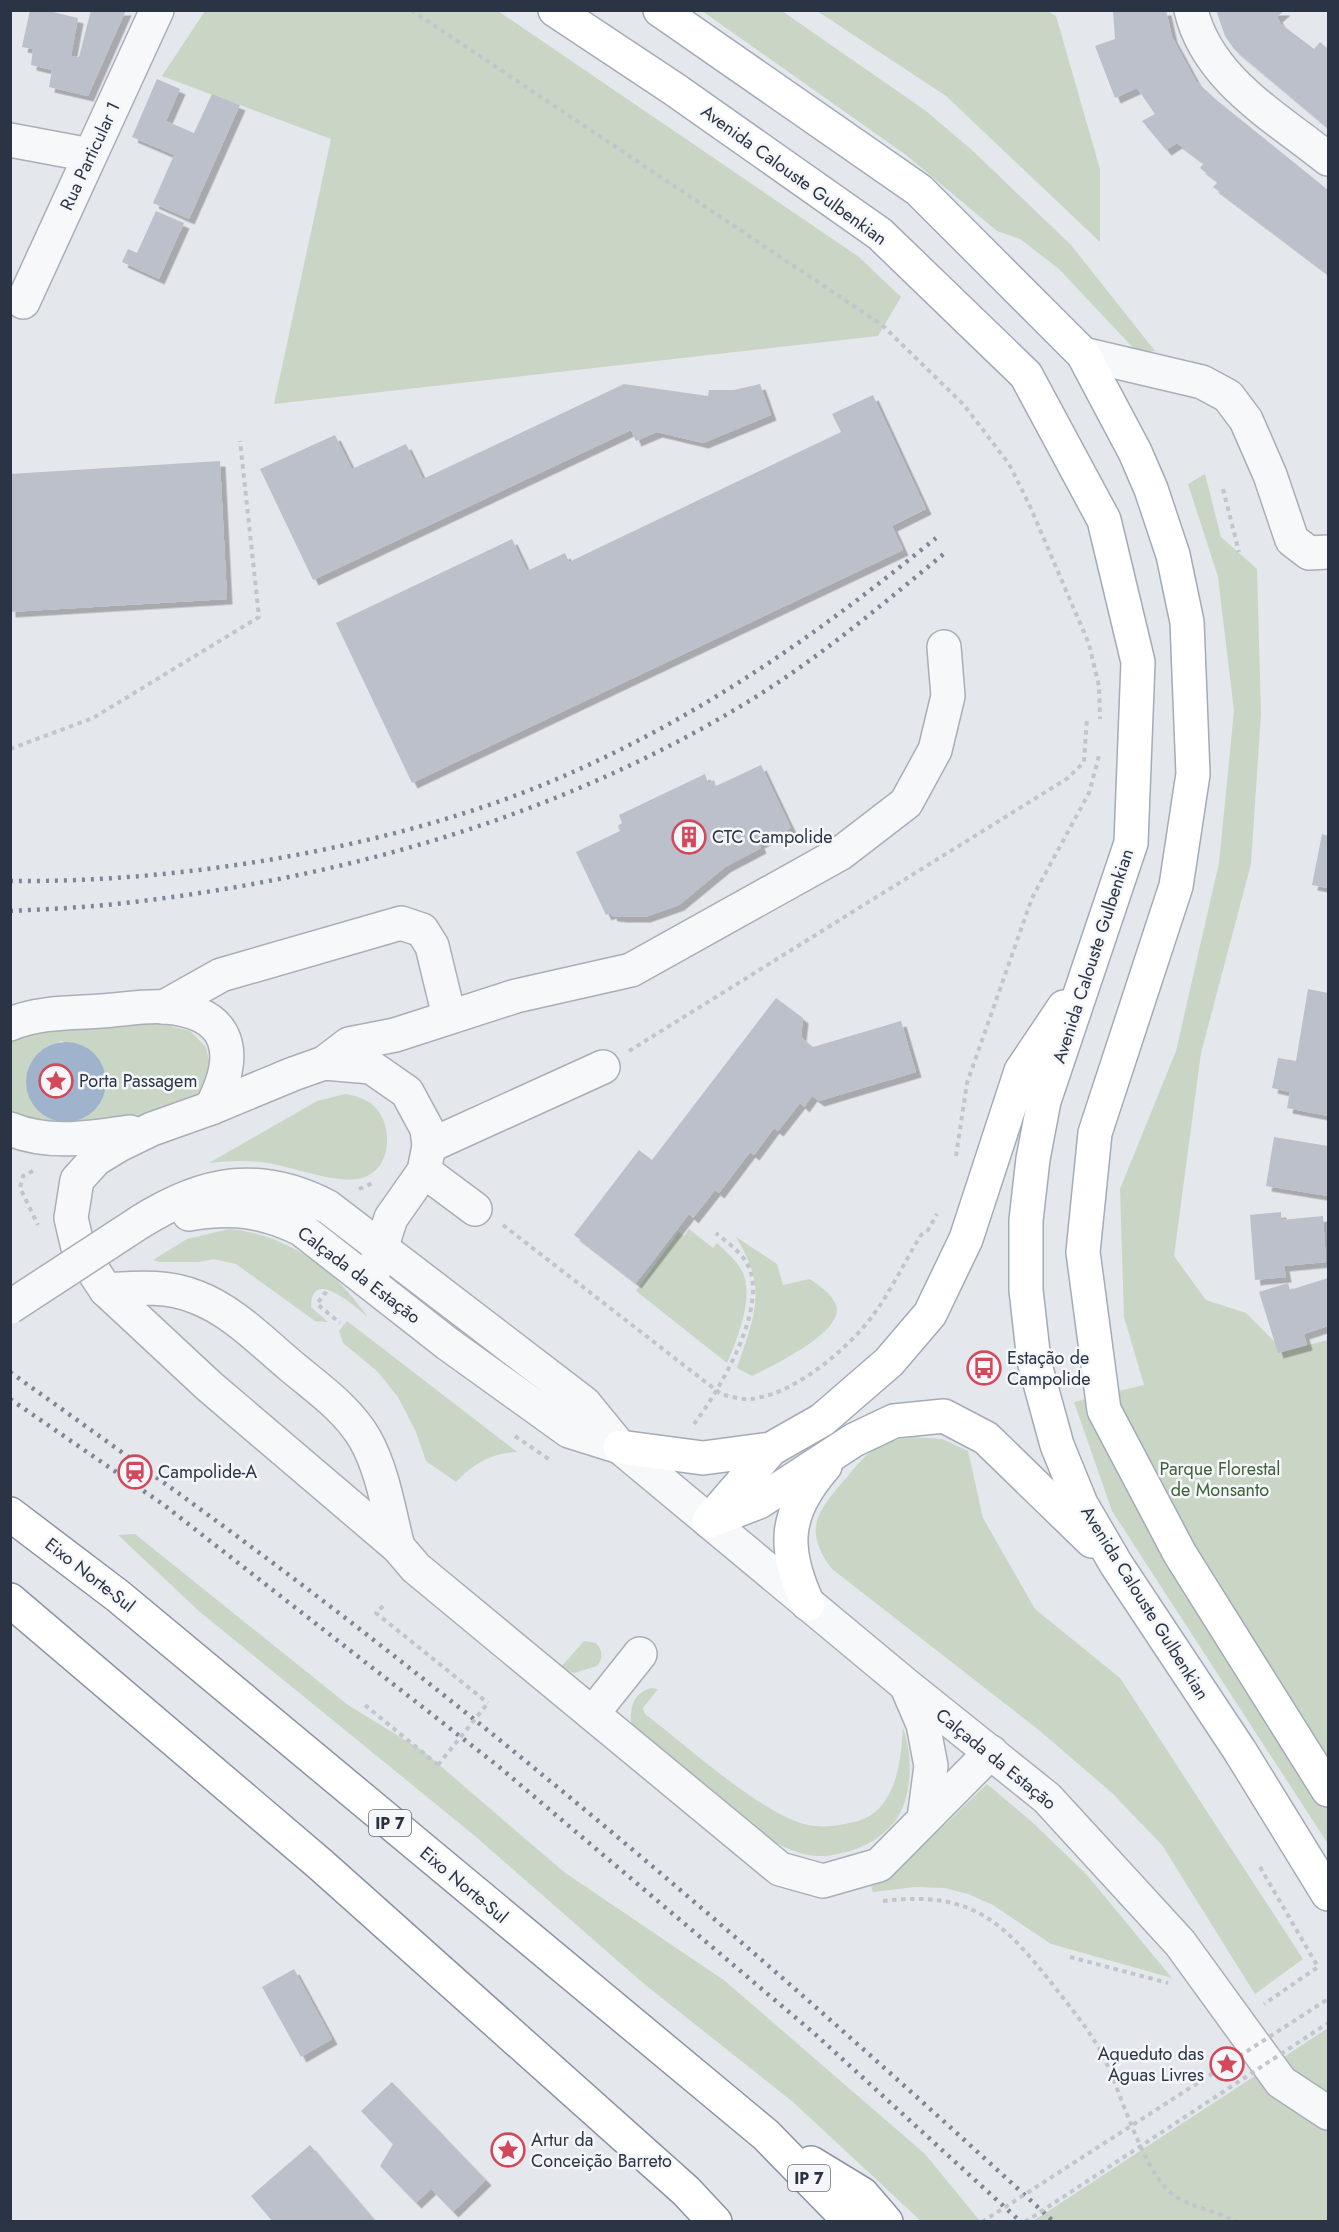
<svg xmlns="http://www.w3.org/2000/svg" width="1339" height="2232" font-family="Jost,sans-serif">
<defs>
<filter id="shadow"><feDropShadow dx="5.5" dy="5.5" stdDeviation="0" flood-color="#0004"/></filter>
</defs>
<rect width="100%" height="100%" fill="#e4e7ec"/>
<!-- green -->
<g fill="#c9d6c5" fill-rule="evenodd">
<path d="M1046 10 1056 16 1100 169V242L946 96 817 11Z"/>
<path d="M205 11H498L859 257 901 297 878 336 274 404 331 139 162 76Z"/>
<path d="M702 11H782L926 111 973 151 1071 245 1155 351 1137 352 1059 269 1020 239 997 231 906 155Z"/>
<path d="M1205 474 1221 537 1257 569 1261 714 1251 864 1201 1053 1174 1256 1206 1300 1246 1313 1284 1351 1328 1340V1844L1112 1511 1074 1402 1144 1385 1124 1317 1120 1189 1176 1051 1219 863 1234 711 1218 577 1188 484Z"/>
<path d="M158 1023 190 1031 206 1047 209 1061 208 1075 202 1091 190 1103 146 1119 53 1131 11 1118V1042L28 1033ZM61 1041C86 1050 98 1049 106 1077L39 1052Z"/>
<path d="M345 1094C361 1097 374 1101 382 1117 392 1138 388 1171 362 1178 340 1185 292 1167 268 1163 248 1160 229 1161 209 1163L317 1101Z"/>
<path d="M229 1229C287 1234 334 1269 367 1316 354 1306 311 1266 311 1307L328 1322 315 1321 236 1264 213 1259 199 1262H159L153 1260 187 1239Z"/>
<path d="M689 1229 713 1248 717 1243C726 1252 736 1260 742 1271 755 1295 737 1340 727 1363L636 1291 679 1232 684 1236Z"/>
<path d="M736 1237 777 1264 783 1285 810 1279C820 1286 831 1293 836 1305 846 1331 772 1366 752 1376L737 1368C755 1314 768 1289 736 1237Z"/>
<path d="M347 1321 517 1452C492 1453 474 1463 456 1482L426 1461 416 1432 398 1397 377 1371 343 1343 339 1331Z"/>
<path d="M913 1437 942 1439 968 1451 983 1518 1035 1609 1120 1678 1303 1959 1255 1994 1162 1845 1112 1793 1040 1731 832 1569C801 1528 819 1510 847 1477 857 1465 867 1452 881 1445 890 1440 903 1439 913 1437Z"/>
<path d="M135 1534 348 1705 423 1751 564 1872 725 1981 925 2154 980 2221H921L793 2102 643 1983 475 1836 200 1612 118 1535Z"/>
<path d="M584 1641 596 1643C603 1651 603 1658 597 1666L574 1673 560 1668Z"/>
<path d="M651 1688 658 1689 643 1708 645 1714C685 1744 762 1815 808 1825 824 1828 838 1826 854 1822 895 1813 901 1764 903 1728 913 1754 913 1798 895 1821 882 1837 866 1847 846 1852 839 1853 831 1856 824 1856 778 1858 737 1813 704 1786 680 1765 653 1746 631 1723 630 1706 634 1693 651 1688Z"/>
<path d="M987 1784 1031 1821 1087 1875 1172 1978 1051 1944 993 1905 968 1894 945 1888 915 1887 873 1892 871 1887 891 1877Z"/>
<path d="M1328 2028V2221H1033Z"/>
</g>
<!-- water -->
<circle fill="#9fb4cc" cx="66" cy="1082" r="40"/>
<!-- building -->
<g fill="#bbc0ca" filter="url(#shadow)">
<path d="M30 10H44L78 18 71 56 79 57 91 10H126L88 96 49 87 52 70 31 65 33 49 22 47Z"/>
<path d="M1113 10H1166L1172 37 1196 81 1214 98 1328 190V274L1213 187 1218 182 1200 168 1204 163 1177 143 1166 150 1142 121 1155 114 1137 88 1115 98 1095 46 1115 39Z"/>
<path d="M1216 10H1285L1277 17 1281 24 1314 49 1320 42 1328 49V128L1234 49 1225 36Z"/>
<path d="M157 79 180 89 166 121 194 133 212 94 240 105 189 219 153 203 174 155 132 137Z"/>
<path d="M156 211 184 223 159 279 122 262 128 249 137 253Z"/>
<path d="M624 384 708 396 709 390H734L760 384 771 415 703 443 657 432 636 441 631 430 313 580 260 469 335 435 352 469 406 444 423 479Z"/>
<path d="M873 395 926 509 892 526 903 550 412 783 336 623 512 539 527 571 565 553 569 562 841 432 832 414Z"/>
<path d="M220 461 227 599 10 612V474Z"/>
<path d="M761 765 791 828 759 843 761 848 725 867 679 905 645 917H622L612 916 611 913 606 915 576 852 620 831 618 826 622 823 619 815 705 774 708 783 714 780 716 786Z"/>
<path d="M1322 834 1328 836V888L1312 885Z"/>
<path d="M1308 989 1328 993V1116L1287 1108 1290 1092 1272 1088 1278 1058 1296 1061Z"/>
<path d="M776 998 803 1018 801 1037 813 1047 901 1021 916 1072 819 1101 812 1096 804 1107 800 1103 778 1131 774 1128 754 1155 750 1152 719 1193 715 1190 693 1218 689 1214 636 1283 574 1235 639 1150 652 1160Z"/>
<path d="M1274 1137 1328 1146V1196L1266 1186Z"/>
<path d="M1281 1212V1220L1323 1216 1326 1262 1284 1266 1286 1277 1255 1280 1250 1215Z"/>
<path d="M1328 1278V1326L1304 1334 1307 1345 1278 1353 1259 1292 1288 1283 1290 1290Z"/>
<path d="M294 1969 332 2039 301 2057 262 1987Z"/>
<path d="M392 2082 486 2180 453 2212 431 2189 416 2203 380 2166 393 2144 361 2111Z"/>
<path d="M310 2145 376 2222H273L251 2196Z"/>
</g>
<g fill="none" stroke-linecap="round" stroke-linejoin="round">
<defs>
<g id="minor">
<path d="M1191 10C1207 79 1276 117 1328 159"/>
<path d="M10 140 90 155"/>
<path d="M23 302 157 10"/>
<path d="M1083 354 1202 382 1228 396 1246 420 1270 475 1292 540 1309 553 1328 552"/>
<path d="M164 1007 221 975 401 923 422 930 432 946 449 1016"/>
<path d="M10 1024C39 1012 71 1013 101 1011 122 1010 145 1005 166 1007 233 1013 239 1055 211 1108"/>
<path d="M324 1063 349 1044 395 1035 516 996 631 970 841 853 906 803 935 750 948 696 944 647"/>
<path d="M10 1129C49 1145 89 1138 130 1132"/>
<path d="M429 1146 603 1067"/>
<path d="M424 1171 475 1209"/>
<path d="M189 1214C232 1207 261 1210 301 1229L448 1344 569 1431 620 1447"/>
<path d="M140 1222C204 1182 259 1171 328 1207L584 1403 620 1447 906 1685 1047 1798 1180 1943 1281 2082 1328 2113"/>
<path d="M370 1282 391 1218 424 1171 429 1146 427 1129 407 1092 371 1067 324 1063 293 1074 211 1108 152 1129 119 1145 96 1159 77 1180 71 1218 78 1248 106 1290 209 1386 398 1547 416 1568 780 1869 823 1881 879 1865 991 1752"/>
<path d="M106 1290C137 1288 166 1285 196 1297 233 1311 261 1341 291 1366 317 1388 347 1408 365 1439 383 1471 389 1512 398 1547"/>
<path d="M907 1687 923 1724 931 1766 924 1819"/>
<path d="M593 1713 640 1654"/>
</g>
<g id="major">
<path d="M555 10 674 89 880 234 1026 375 1104 520 1138 662 1131 843 1044 1101 1033 1159 1026 1220V1290L1034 1361 1057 1445 1081 1504 1116 1564 1240 1751 1328 1894"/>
<path d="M660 10 919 190 1083 354 1135 452 1151 489 1173 555 1187 622 1193 774 1176 886 1095 1133 1083 1252 1104 1410 1180 1554 1328 1790"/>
<path d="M620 1447 703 1458 771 1449 822 1420 889 1362 930 1314 966 1239 1021 1071 1064 1007"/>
<path d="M709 1521 759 1502 854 1440 894 1421 944 1416 986 1438 1092 1541"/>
<path d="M709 1521 771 1449"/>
<path d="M808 1604C782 1548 784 1513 825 1466"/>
</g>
<g id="highway">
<path d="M10 1514 118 1596 766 2135 851 2222"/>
<path d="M10 1600 320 1864 686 2191 715 2222"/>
<path d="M811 2163 862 2194 886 2222"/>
</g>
</defs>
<!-- minor casing -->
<use href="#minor" stroke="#a9aeb7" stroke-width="36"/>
<!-- major casing -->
<use href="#major" stroke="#a3abb8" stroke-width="36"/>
<!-- highway casing -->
<use href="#highway" stroke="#8b94a3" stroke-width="36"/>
<!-- path -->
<g stroke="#c2c5cb" stroke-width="4" stroke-dasharray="4.5 4.5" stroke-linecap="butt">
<path d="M411 10 882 325 964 405 1009 464 1029 504 1089 644 1099 686 1100 719"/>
<path d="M1223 489 1239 552"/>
<path d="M10 749 93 718 259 617 240 441"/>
<path d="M629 1051 1068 778 1084 762 1087 717"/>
<path d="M956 1156 967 1083 1032 898 1089 793 1099 756"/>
<path d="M33 1171 23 1176 20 1188 38 1225"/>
<path d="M359 1189 373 1183"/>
<path d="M503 1225 721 1394C732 1397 745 1401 757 1398 798 1391 850 1347 874 1314 892 1289 905 1261 921 1235L928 1230 937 1214"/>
<path d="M327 1294 325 1293 317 1304 340 1323"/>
<path d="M694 1424C719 1391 772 1303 746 1262 740 1251 725 1241 716 1233"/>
<path d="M515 1436 550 1460"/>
<path d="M383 1606 376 1613 488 1703"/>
<path d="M365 1705 438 1765"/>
<path d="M1260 1867 1318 1967 1264 2004"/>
<path d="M883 1901C975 1890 1004 1923 1057 1990 1074 2012 1095 2037 1106 2062 1121 2095 1141 2160 1164 2186 1181 2207 1214 2209 1237 2222"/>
<path d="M1070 1957 1168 1983"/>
</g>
<!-- minor -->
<use href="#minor" stroke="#f7f8fa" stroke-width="33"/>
<!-- major -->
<use href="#major" stroke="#fff" stroke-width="33"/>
<!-- highway -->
<use href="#highway" stroke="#fff" stroke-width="33"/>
<!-- rail -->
<g stroke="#7d8696" stroke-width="4.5" stroke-dasharray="3 6" stroke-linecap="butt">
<path d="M10 881C193 883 418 844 584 767 713 708 827 627 936 538"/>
<path d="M10 911C51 909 93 907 134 902 351 876 567 814 754 698 823 655 884 603 946 552"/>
<path d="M10 1372C133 1460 256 1548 375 1641 610 1824 835 2020 1054 2222"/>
<path d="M10 1399 164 1505 498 1766 815 2034 1021 2222"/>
</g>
<defs>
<path id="minor-bridge" d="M10 1307 140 1222"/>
</defs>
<!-- minor-bridge casing -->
<use href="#minor-bridge" stroke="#a9aeb7" stroke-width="36" stroke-linecap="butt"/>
<!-- path-bridge -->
<g stroke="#c2c5cb" stroke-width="4" stroke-dasharray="4.5 4.5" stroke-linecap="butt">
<path d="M438 1765 488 1703"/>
<path d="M982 2222 1328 1999"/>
<path d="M1025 2222 1328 2023"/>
</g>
<!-- minor-bridge -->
<use href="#minor-bridge" stroke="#f7f8fa" stroke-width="33"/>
</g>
<!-- icons -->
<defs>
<symbol id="building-ring" viewBox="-11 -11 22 22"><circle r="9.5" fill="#f4f6f9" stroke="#d1495b" stroke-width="1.5"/><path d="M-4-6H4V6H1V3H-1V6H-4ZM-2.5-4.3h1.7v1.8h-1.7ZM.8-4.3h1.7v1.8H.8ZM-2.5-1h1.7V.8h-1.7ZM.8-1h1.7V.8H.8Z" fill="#d1495b"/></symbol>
<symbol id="sight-ring" viewBox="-11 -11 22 22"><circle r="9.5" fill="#f4f6f9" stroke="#d1495b" stroke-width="1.5"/><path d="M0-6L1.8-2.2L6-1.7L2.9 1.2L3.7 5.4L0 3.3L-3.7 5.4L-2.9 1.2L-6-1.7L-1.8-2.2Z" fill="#d1495b"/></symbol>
<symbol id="bus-ring" viewBox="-11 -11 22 22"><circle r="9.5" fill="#f4f6f9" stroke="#d1495b" stroke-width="1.5"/><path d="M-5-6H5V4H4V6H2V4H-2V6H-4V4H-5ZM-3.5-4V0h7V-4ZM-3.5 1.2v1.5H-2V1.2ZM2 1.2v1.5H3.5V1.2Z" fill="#d1495b"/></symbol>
<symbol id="station-ring" viewBox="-11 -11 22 22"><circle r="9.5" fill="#f4f6f9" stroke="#d1495b" stroke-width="1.5"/><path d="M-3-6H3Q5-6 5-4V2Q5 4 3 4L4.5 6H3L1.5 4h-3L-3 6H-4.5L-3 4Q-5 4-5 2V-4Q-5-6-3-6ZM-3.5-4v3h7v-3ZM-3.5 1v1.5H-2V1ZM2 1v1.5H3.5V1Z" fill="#d1495b"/></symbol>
</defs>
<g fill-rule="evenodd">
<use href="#building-ring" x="670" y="818" width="38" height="38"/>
<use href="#sight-ring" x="37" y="1062" width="38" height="38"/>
<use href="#bus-ring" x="965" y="1349" width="38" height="38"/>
<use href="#station-ring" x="116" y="1453" width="38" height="38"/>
<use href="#sight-ring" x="1208" y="2045" width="38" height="38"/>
<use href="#sight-ring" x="489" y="2131" width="38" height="38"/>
</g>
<g text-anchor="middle" stroke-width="5" stroke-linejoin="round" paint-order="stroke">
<!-- shield labels -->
<g fill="#f4f6f9" stroke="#676e7b" stroke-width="1.5">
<rect x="369" y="1810" width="42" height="26" rx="4.5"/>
<rect x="788" y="2165" width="42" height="26" rx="4.5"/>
</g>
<g font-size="16" font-weight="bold" fill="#2b3445">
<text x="390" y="1829">IP 7</text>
<text x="809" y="2184">IP 7</text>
</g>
<!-- street labels -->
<g font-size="18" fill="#2b3445" stroke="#f4f6f9">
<text transform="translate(90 156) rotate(-65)" y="6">Rua Particular 1</text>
<text transform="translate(794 175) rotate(36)" y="6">Avenida Calouste Gulbenkian</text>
<text transform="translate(1093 956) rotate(-72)" y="6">Avenida Calouste Gulbenkian</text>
<text transform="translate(359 1275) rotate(37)" y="6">Calçada da Estação</text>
<text transform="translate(90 1575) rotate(38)" y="6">Eixo Norte-Sul</text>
<text transform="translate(1145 1603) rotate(58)" y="6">Avenida Calouste Gulbenkian</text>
<text transform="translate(996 1759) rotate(39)" y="6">Calçada da Estação</text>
<text transform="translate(464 1885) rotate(40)" y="6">Eixo Norte-Sul</text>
</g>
<!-- poi labels -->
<g font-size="18" fill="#2b3445" stroke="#f4f6f9" text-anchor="start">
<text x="712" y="843">CTC Campolide</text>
<text x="79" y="1087">Porta Passagem</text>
<text x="1007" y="1364">Estação de<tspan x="1007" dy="21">Campolide</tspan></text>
<text x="158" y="1478">Campolide-A</text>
<text x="1204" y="2060" text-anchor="end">Aqueduto das<tspan x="1204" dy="21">Águas Livres</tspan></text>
<text x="531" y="2146">Artur da<tspan x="531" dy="21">Conceição Barreto</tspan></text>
</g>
<!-- park labels -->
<g font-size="18" fill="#3f6138" stroke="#f4f6f9">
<text x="1220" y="1475">Parque Florestal<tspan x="1220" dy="21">de Monsanto</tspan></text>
</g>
</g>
<!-- border -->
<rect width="1339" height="2232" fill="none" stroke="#2b3445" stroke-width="24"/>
</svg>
